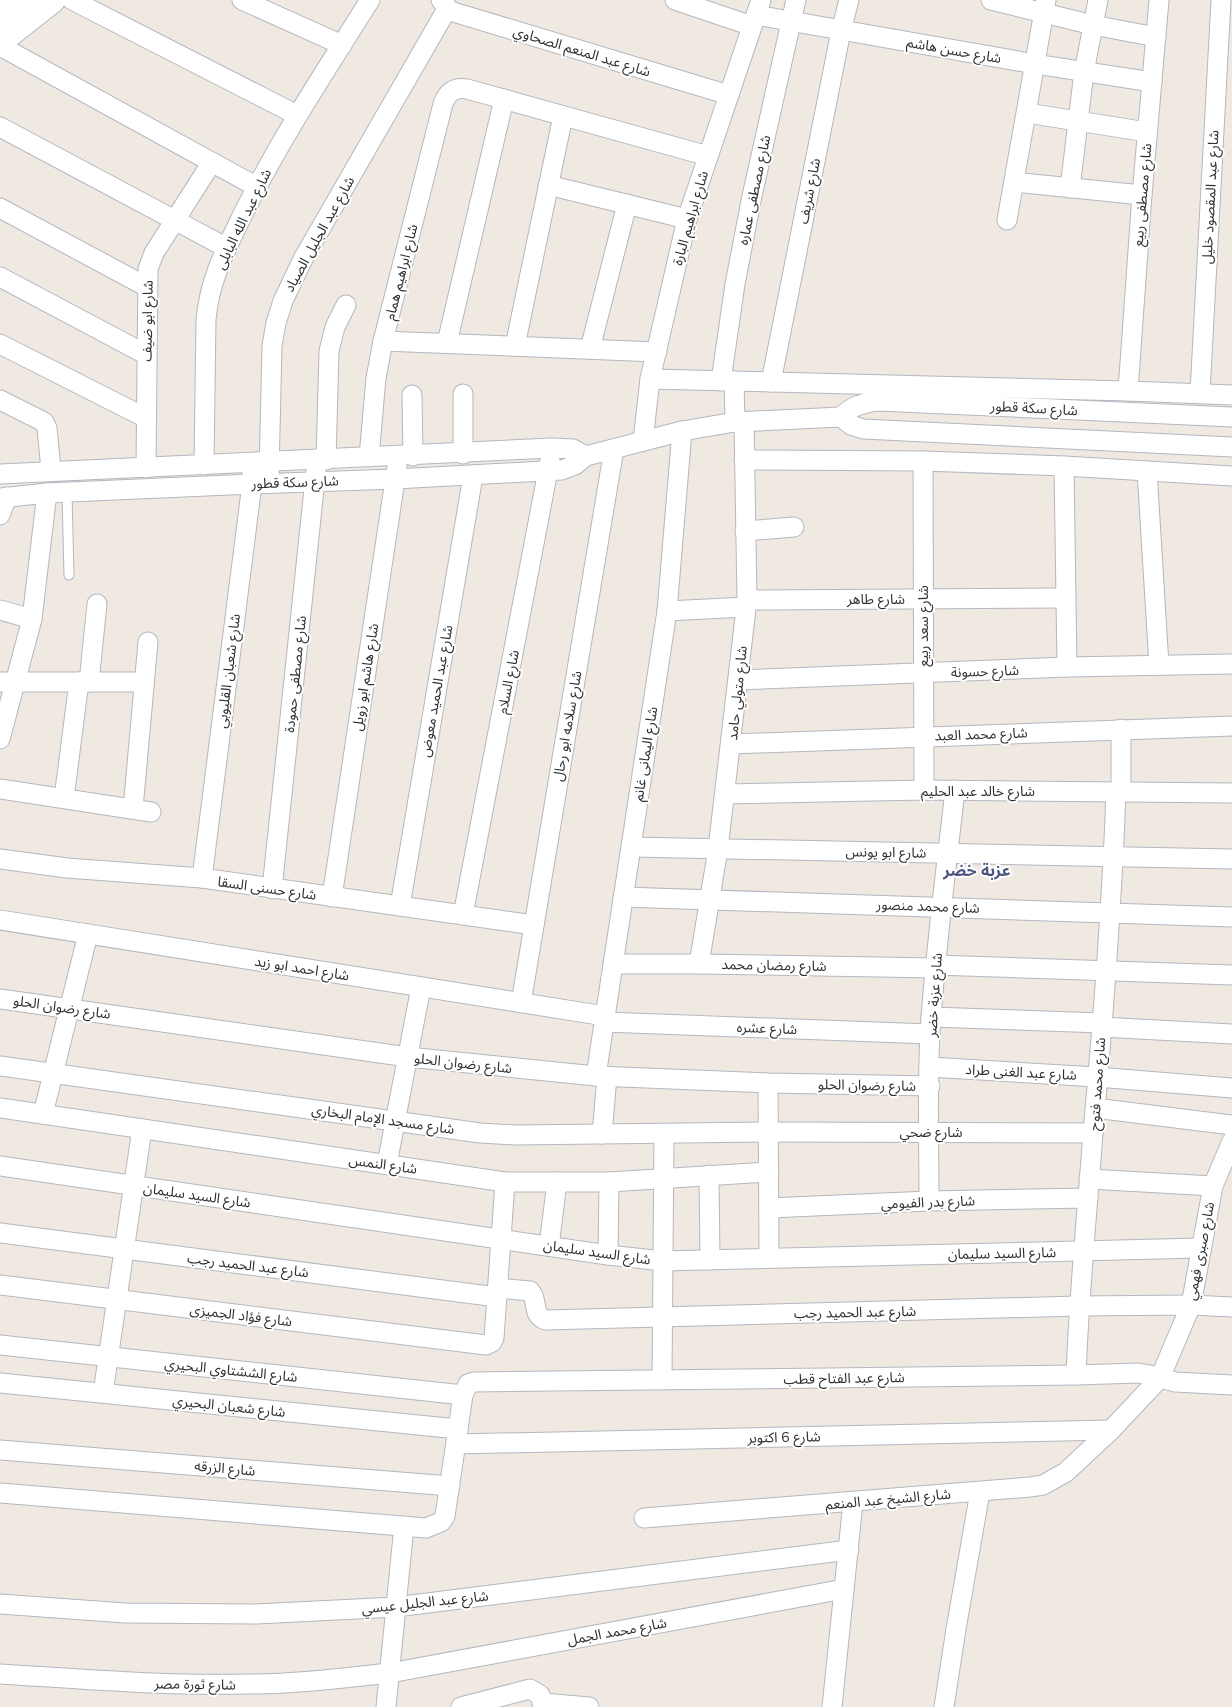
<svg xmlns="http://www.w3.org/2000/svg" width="1232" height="1707" font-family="Mulish,'Noto Sans Arabic',sans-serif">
<rect width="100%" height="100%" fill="#efe9e1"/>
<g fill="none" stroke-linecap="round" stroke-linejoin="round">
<defs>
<path id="lane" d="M67 492 69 575"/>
<g id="street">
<path d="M72 0 297 115"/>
<path d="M242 0 342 45"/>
<path d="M441 0 450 11 729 95"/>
<path d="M675 0 752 26"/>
<path d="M991 0 1093 25 1156 37"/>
<path d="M756 15 1035 64 1152 82"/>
<path d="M0 46 257 187"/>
<path d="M1027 113 1147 132"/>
<path d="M0 127 227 248"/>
<path d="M1014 182 1142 195"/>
<path d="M548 185 687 219"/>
<path d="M1070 188 1084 72 1098 0"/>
<path d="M0 208 147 287"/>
<path d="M1007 220 1046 0"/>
<path d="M0 277 147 355"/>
<path d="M383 341 657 352"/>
<path d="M447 343 504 99"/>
<path d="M0 344 146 418"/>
<path d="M515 346 563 116"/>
<path d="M590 349 627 204"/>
<path d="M650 379 1128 391 1232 395"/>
<path d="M721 381 735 284 752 196 796 0"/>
<path d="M734 381 735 422"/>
<path d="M771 382 841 31 849 0"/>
<path d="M1128 391 1142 195 1159 0"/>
<path d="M1200 393 1221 0"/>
<path d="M412 395 413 456"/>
<path d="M0 400 44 422 47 428 51 470"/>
<path d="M841 417C854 405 860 404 877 401L1232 417"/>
<path d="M643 441 650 379 687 219 761 0"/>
<path d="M463 454V394"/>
<path d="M369 457 376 378 383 341 443 104C447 93 454 87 467 89L708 156"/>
<path d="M326 460 329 351 335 327 346 305"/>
<path d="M744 460 923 461 1064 466 1232 476"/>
<path d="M923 461 924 790"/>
<path d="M204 465 206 319C210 278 226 249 244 212 281 138 326 70 370 0"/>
<path d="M1064 466 1067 667"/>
<path d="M146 468 148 269 154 253 212 162"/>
<path d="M1147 471 1159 665"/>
<path d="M0 474 552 448 573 449 586 456"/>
<path d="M269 474 272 346 276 323 283 301 303 259 447 9"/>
<path d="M0 498 47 493 252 484 395 479 562 470 575 465 586 456 682 431 735 422 841 417 851 425 863 429 1232 447"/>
<path d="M0 515 7 497"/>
<path d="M745 531 794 527"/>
<path d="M747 600 1066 598"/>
<path d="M0 610 32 619"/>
<path d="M667 611 746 607"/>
<path d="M738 680 1067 667 1232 664"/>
<path d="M0 682H144"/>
<path d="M89 682 97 604"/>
<path d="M0 739 32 619 47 493"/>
<path d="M731 744 1232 726"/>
<path d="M0 789 151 812"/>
<path d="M1121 792V729"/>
<path d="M725 794 924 790 1232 793"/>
<path d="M64 798 79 682"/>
<path d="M133 809 148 642"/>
<path d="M631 847 1232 859"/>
<path d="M0 859 67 868 202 878 534 925"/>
<path d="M202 878 252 484V472"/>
<path d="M272 889 316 470"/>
<path d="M332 897 397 467"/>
<path d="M623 897 1232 917"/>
<path d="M400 906 473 476"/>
<path d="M463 915 550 460"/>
<path d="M0 920 605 1016"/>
<path d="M613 964H699L935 968"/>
<path d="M699 964 718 849 747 600 744 421"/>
<path d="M935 965 1232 975"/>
<path d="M0 999 408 1057 596 1076 768 1083 930 1086"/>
<path d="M521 1003 614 449"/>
<path d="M931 1017 1102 1023"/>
<path d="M604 1022 930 1034"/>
<path d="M1101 1027 1232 1034"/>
<path d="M0 1066 480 1133 516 1135 769 1132 1093 1133"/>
<path d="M929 1067 1097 1077 1232 1088"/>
<path d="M596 1076 667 611 682 431"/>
<path d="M768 1083 769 1258"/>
<path d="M0 1108 505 1182H609L769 1172"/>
<path d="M1095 1108 1232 1125"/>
<path d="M43 1114 88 934"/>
<path d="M602 1134 607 1077"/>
<path d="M387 1164 421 987"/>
<path d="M0 1166 608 1255 663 1261 1200 1248"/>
<path d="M709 1175 710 1260"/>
<path d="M1089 1179 1213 1186"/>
<path d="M929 1201C929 1145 927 1089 930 1033 935 952 946 871 955 790"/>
<path d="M769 1208 929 1201 1088 1198"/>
<path d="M0 1233 497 1297"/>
<path d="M549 1246 557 1182"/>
<path d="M608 1255 609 1182"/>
<path d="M0 1285 486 1345 492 1342 494 1338 505 1182"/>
<path d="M497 1288 530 1291C539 1300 531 1316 546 1320L1078 1306 1191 1305 1232 1307"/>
<path d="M0 1345 463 1395"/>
<path d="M1076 1375C1079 1294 1087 1214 1093 1133 1103 1020 1112 906 1116 792"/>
<path d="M662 1380 664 1134"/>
<path d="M0 1383 458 1429"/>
<path d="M103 1393 142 1129"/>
<path d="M456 1444 1111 1430"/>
<path d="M0 1450 450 1486"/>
<path d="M0 1493 426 1528 441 1522 445 1516 463 1395 468 1384 474 1382 1076 1375 1138 1373 1150 1375 1175 1382 1232 1385"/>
<path d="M644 1518 1030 1487 1043 1485 1066 1472 1111 1430 1160 1378 1191 1305 1213 1186 1232 1141"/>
<path d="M0 1604 125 1613 256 1614 396 1607 849 1550"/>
<path d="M0 1674C82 1679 164 1686 247 1684 295 1684 343 1678 390 1673L844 1589"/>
<path d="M543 1703 589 1707"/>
<path d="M386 1707 404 1526"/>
<path d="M461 1707 530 1689 540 1695 543 1707"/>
<path d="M832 1707 853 1502"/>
<path d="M944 1707 956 1629 980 1492"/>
</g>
<g id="secondary">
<path d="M0 15 20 0"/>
<path d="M0 41 52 0"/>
</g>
</defs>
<!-- lane casing -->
<use href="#lane" stroke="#b4b7c1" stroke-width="11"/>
<!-- street casing -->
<use href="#street" stroke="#b4b7c1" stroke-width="21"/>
<!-- secondary casing -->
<use href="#secondary" stroke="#b4b7c1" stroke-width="28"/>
<!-- lane -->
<use href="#lane" stroke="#fff" stroke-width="9"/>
<!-- street -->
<use href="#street" stroke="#fff" stroke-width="19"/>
<!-- secondary -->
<use href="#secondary" stroke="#fff" stroke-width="26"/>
</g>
<g text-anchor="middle" stroke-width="4" stroke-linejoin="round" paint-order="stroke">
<!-- street labels -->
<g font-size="14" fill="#2e2e2e" stroke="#fff">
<text transform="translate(954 50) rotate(10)" y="5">شارع حسن هاشم</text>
<text transform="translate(582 51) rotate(17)" y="5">شارع عبد المنعم الصحاوي</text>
<text transform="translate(754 190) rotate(-78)" y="5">شارع مصطفى عماره</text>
<text transform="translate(809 191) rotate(-79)" y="5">شارع شريف</text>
<text transform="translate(1142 195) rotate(-85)" y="5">شارع مصطفى ربيع</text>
<text transform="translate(1210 197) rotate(-87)" y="5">شارع عبد المقصود خليل</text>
<text transform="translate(690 218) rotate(-74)" y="5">شارع ابراهيم البارة</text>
<text transform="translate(243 219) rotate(-64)" y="5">شارع عبد الله البابلى</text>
<text transform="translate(319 234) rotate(-61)" y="5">شارع عبد الجليل الصياد</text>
<text transform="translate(401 272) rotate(-76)" y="5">شارع ابراهيم همام</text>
<text transform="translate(147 321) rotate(-89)" y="5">شارع ابو ضيف</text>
<text transform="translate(1034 408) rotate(3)" y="5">شارع سكة قطور</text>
<text transform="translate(295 482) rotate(-2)" y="5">شارع سكة قطور</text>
<text x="876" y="604">شارع طاهر</text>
<text transform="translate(923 626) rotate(-90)" y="5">شارع سعد ربيع</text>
<text transform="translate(228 671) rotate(-83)" y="5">شارع شعبان القليوبي</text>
<text transform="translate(985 671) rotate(-2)" y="5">شارع حسونة</text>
<text transform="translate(295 674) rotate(-84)" y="5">شارع مصطفى حمودة</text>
<text transform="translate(365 677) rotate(-81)" y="5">شارع هاشم ابو زويل</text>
<text transform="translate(508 682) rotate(-79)" y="5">شارع السلام</text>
<text transform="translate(436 691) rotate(-80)" y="5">شارع عبد الحميد معوض</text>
<text transform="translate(737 693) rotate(-84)" y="5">شارع متولي حامد</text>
<text transform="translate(567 726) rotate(-80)" y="5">شارع سلامه ابو رحال</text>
<text transform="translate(981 734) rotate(-2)" y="5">شارع محمد العبد</text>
<text transform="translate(645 754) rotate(-81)" y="5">شارع اليمانى غانم</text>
<text x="978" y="796">شارع خالد عبد الحليم</text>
<text transform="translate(886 852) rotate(1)" y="5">شارع ابو يونس</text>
<text transform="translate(267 888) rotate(8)" y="5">شارع حسنى السقا</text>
<text transform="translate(928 906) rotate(2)" y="5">شارع محمد منصور</text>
<text transform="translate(774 965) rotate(1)" y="5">شارع رمضان محمد</text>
<text transform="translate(302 968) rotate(9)" y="5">شارع احمد ابو زيد</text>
<text transform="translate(934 995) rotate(-86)" y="5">شارع عزبة خضر</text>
<text transform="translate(62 1007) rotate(8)" y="5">شارع رضوان الحلو</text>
<text transform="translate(767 1028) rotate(2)" y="5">شارع عشره</text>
<text transform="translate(463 1063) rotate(6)" y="5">شارع رضوان الحلو</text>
<text transform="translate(1021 1072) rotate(3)" y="5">شارع عبد الغنى طراد</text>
<text transform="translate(1097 1084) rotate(-86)" y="5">شارع محمد فتوح</text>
<text transform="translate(867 1085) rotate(1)" y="5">شارع رضوان الحلو</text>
<text transform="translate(383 1119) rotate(8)" y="5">شارع مسجد الإمام البخاري</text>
<text x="931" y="1137">شارع ضحي</text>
<text transform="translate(383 1164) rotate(8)" y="5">شارع النمس</text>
<text transform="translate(197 1195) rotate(8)" y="5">شارع السيد سليمان</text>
<text transform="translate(928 1202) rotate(-2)" y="5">شارع بدر الفيومي</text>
<text transform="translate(1200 1251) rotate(-79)" y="5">شارع صبرى فهمي</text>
<text transform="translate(597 1252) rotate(8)" y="5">شارع السيد سليمان</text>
<text transform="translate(1002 1253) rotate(-1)" y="5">شارع السيد سليمان</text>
<text transform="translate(248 1265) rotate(7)" y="5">شارع عبد الحميد رجب</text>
<text transform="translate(855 1312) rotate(-1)" y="5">شارع عبد الحميد رجب</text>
<text transform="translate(241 1315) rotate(7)" y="5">شارع فؤاد الجميزى</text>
<text transform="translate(231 1370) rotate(6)" y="5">شارع الششتاوي البحيري</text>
<text transform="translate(844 1378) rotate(-1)" y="5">شارع عبد الفتاح قطب</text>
<text transform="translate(229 1406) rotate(6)" y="5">شارع شعبان البحيري</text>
<text transform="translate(784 1437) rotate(-1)" y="5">شارع 6 اكتوبر</text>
<text transform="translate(225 1468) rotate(5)" y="5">شارع الزرقه</text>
<text transform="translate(888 1499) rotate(-5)" y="5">شارع الشيخ عبد المنعم</text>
<text transform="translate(425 1602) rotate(-6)" y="5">شارع عبد الجليل عيسي</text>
<text transform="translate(617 1631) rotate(-10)" y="5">شارع محمد الجمل</text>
<text transform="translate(195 1684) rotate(1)" y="5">شارع ثورة مصر</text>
</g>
<!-- quarter labels -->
<g font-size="16" font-weight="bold" fill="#4d5680" stroke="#fff">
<text x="977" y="876">عزبة خضر</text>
</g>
</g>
</svg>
